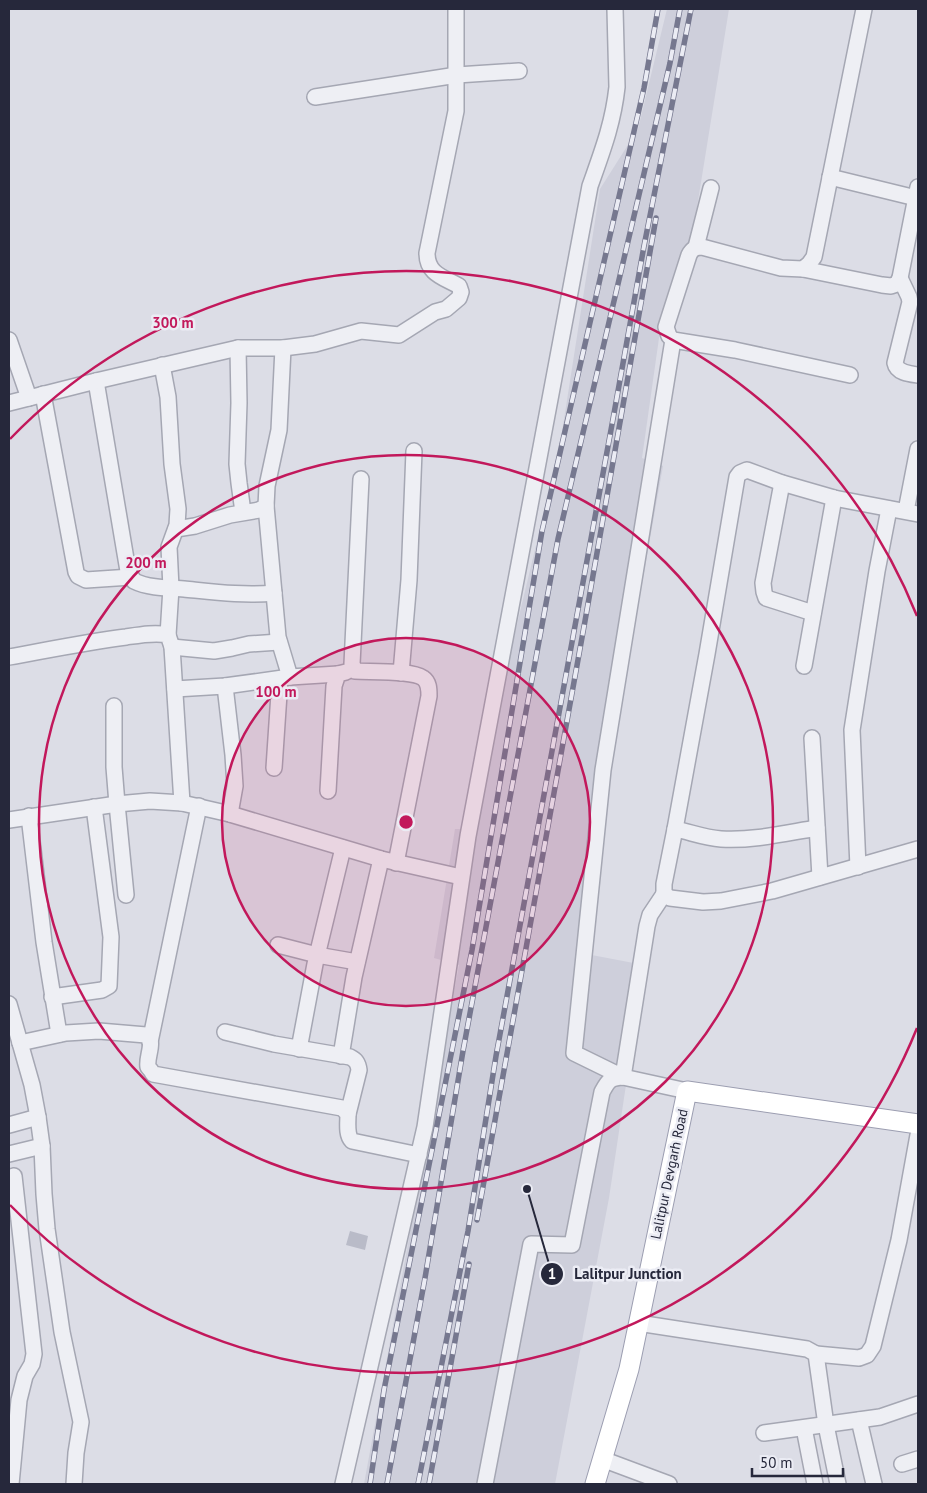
<svg xmlns="http://www.w3.org/2000/svg" width="927" height="1493" font-family="'PT Sans',sans-serif">
<rect width="100%" height="100%" fill="#dcdde6"/>
<!-- built -->
<path fill="#cecfdb" d="M667 9H729L692 238 659 338 642 458 663 466 576 952 644 965 609 1198 555 1484H364L459 965 434 958 455 829H468L560 445 600 189 638 129Z"/>
<!-- building -->
<path fill="#b9bbc8" d="M350 1231 368 1236 365 1250 346 1245Z"/>
<g fill="none" stroke-linecap="round" stroke-linejoin="round">
<defs>
<g id="minor">
<path d="M315 97 457 75 519 71"/>
<path d="M830 177 916 198"/>
<path d="M696 247 711 188"/>
<path d="M803 269 882 285 891 286 897 284 900 278 918 187"/>
<path d="M900 278 909 297 910 302 895 363C897 373 910 374 918 375"/>
<path d="M9 340 29 398"/>
<path d="M238 348 239 403 237 464 239 483 243 512"/>
<path d="M162 365 168 397 172 464 178 509 177 525 169 547 171 588 168 635"/>
<path d="M850 375 735 350 673 340 669 336 666 327 689 255C692 249 695 247 702 247L781 268 803 269 809 264 814 257 864 9"/>
<path d="M96 381 128 571 134 581C148 588 168 588 184 589 214 592 244 596 274 593"/>
<path d="M43 394 76 572 78 576 86 580 131 577"/>
<path d="M9 403 96 381 238 348H283L315 344 361 331 399 335 435 312 446 309 459 298 461 292 459 286C443 277 427 274 427 253L456 111V9"/>
<path d="M361 479 352 664 355 671C370 672 412 670 423 678 429 682 429 689 429 696L396 863"/>
<path d="M782 483 763 583 764 592 766 598 813 613"/>
<path d="M266 506 278 637 290 677"/>
<path d="M906 511 918 449"/>
<path d="M918 514 834 498 782 483 747 470 740 473 737 477 707 654 675 829 664 884V894L670 898 703 902 721 901 772 891 918 849"/>
<path d="M176 529 195 526 230 515 259 510 266 506 267 486 279 430 283 348"/>
<path d="M172 647 214 651 232 648 249 644 279 642"/>
<path d="M9 657C48 650 87 642 126 637 139 635 155 632 168 635L172 647 182 803"/>
<path d="M804 666 834 498"/>
<path d="M401 673 409 580 414 451"/>
<path d="M225 686 233 755 235 786 230 814"/>
<path d="M175 689 225 686 290 677 338 674"/>
<path d="M114 706V767L117 804 126 895"/>
<path d="M812 738 820 877"/>
<path d="M274 768 280 679"/>
<path d="M328 791 334 686 338 674 346 672"/>
<path d="M29 816 44 942 59 1034"/>
<path d="M9 820 117 804 150 801 182 803 230 814 381 859 461 877"/>
<path d="M675 829C690 832 705 838 721 839 753 841 786 833 817 828"/>
<path d="M858 867 852 730 877 571 889 509"/>
<path d="M664 894 650 915 647 926 623 1077 574 1053 603 770 673 340"/>
<path d="M278 945 317 955 357 962"/>
<path d="M52 997 102 990 109 986 111 937 94 807"/>
<path d="M9 1004 32 1085 38 1117 42 1146 44 1194 47 1229 62 1332 81 1422 76 1453 74 1484"/>
<path d="M225 1032 274 1044 350 1057C356 1060 358 1063 359 1070L348 1114"/>
<path d="M150 1042 199 806"/>
<path d="M20 1043 66 1033 99 1031 146 1035C156 1042 146 1056 148 1067 149 1068 152 1072 153 1074L342 1108 348 1114C348 1123 346 1135 352 1141L419 1155"/>
<path d="M299 1049 315 964 343 848"/>
<path d="M341 1056 354 977 381 859"/>
<path d="M9 1125 38 1117"/>
<path d="M9 1154 42 1146"/>
<path d="M638 1323 807 1349 816 1354 826 1425 838 1484"/>
<path d="M816 1354 859 1358 867 1355 873 1346 899 1240 918 1135"/>
<path d="M859 1420 874 1484"/>
<path d="M804 1428 815 1484"/>
<path d="M764 1433 880 1417 918 1404"/>
<path d="M602 1459 669 1484"/>
<path d="M902 1464 918 1459"/>
<path d="M11 1484 19 1400 25 1376 32 1364 34 1354 14 1176"/>
<path d="M343 1484 425 1127 468 836 590 186C602 152 613 124 617 87L615 9"/>
<path d="M485 1484 531 1244 572 1245 602 1092C608 1081 609 1078 623 1077L687 1091"/>
</g>
<path id="major" d="M595 1484 629 1369 687 1091 918 1124"/>
</defs>
<!-- minor casing -->
<use href="#minor" stroke="#a5a7b3" stroke-width="18"/>
<!-- major casing -->
<use href="#major" stroke="#9c9eb1" stroke-width="21"/>
<!-- minor -->
<use href="#minor" stroke="#eeeff4" stroke-width="15"/>
<!-- major -->
<use href="#major" stroke="#fff" stroke-width="19"/>
<defs>
<g id="rail">
<path d="M477 1220 585 621 656 218"/>
<path d="M370 1484 384 1390 472 950 542 531 644 88 658 9"/>
<path d="M387 1484 425 1278 463 1051 558 539 670 63 680 9"/>
<path d="M418 1484 468 1231 496 1056 613 419 644 246 691 9"/>
<path d="M429 1484 469 1264"/>
</g>
</defs>
<!-- rail casing -->
<use href="#rail" stroke="#76788f" stroke-width="5.5"/>
<!-- rail -->
<use href="#rail" stroke="#ebecf4" stroke-width="4" stroke-dasharray="11" stroke-linecap="butt"/>
</g>
<!-- distance rings -->
<circle cx="406" cy="822" r="184" fill="#c2185b" fill-opacity=".12"/>
<g fill="none" stroke="#c2185b" stroke-width="2.5">
<circle cx="406" cy="822" r="184"/>
<circle cx="406" cy="822" r="367"/>
<path d="M917 1028A551 551 0 0 1 10 1205M10 439A551 551 0 0 1 917 616"/>
</g>
<g text-anchor="middle" stroke-width="5" stroke-linejoin="round" paint-order="stroke">
<!-- street labels -->
<g font-size="14" fill="#26283b" stroke="#ebecf4">
<text transform="translate(669 1174) rotate(-78)" y="5">Lalitpur Devgarh Road</text>
</g>
</g>
<circle cx="406" cy="822" r="8" fill="#c2185b" stroke="#ebecf4" stroke-width="2.5"/>
<g font-size="15" text-anchor="middle" font-weight="bold" fill="#c2185b" stroke="#ebecf4" stroke-width="5" stroke-linejoin="round" paint-order="stroke">
<text x="173" y="328">300 m</text>
<text x="146" y="568">200 m</text>
<text x="276" y="697">100 m</text>
</g>
<!-- callouts -->
<path fill="none" stroke="#26283b" stroke-width="2" d="M527 1189L552 1274"/>
<g fill="#26283b" stroke="#ebecf4" stroke-width="2">
<circle cx="527" cy="1189" r="5"/>
<circle cx="552" cy="1274" r="12"/>
</g>
<g font-size="15" text-anchor="middle" font-weight="bold" fill="#fff">
<text x="552" y="1279">1</text>
</g>
<g font-size="15" text-anchor="middle" font-weight="bold" fill="#26283b" stroke="#ebecf4" stroke-width="5" stroke-linejoin="round" paint-order="stroke">
<text x="628" y="1279">Lalitpur Junction</text>
</g>
<!-- border -->
<rect width="927" height="1493" fill="none" stroke="#26283b" stroke-width="20"/>
<!-- scale -->
<path d="M752 1468v8h91v-8" fill="none" stroke="#26283b" stroke-width="2.5"/>
<text x="760" y="1468" font-size="15" fill="#26283b" stroke="#ebecf4" stroke-width="4" paint-order="stroke">50 m</text>
</svg>
